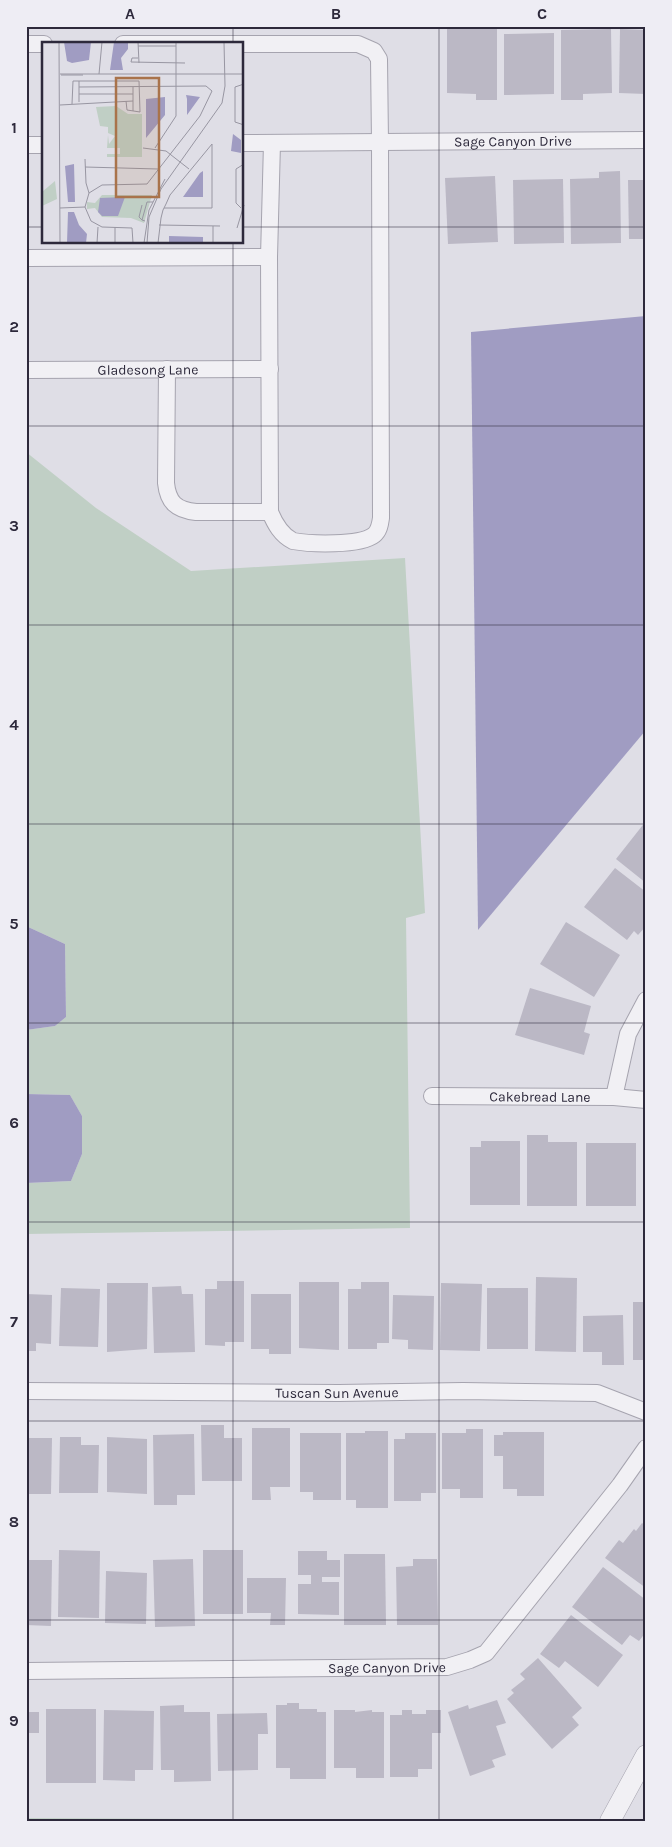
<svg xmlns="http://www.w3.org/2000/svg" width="672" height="1847" font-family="Karla,sans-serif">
<rect width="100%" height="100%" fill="#dfdee6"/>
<!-- green -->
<g fill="#c0cfc5">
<path d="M26 452 96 508 191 571 405 558 425 913 406 918 410 1228 26 1234V1183L71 1181 82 1154V1116L70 1095 26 1094V1030L55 1026 66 1017 65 944 26 926Z"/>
<path d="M26 1818 568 1821H26Z"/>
</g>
<!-- water -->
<g fill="#a09cc2">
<path d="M646 316V730L478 930 471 332Z"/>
<path d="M26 926 65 944 66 1017 55 1026 26 1030Z"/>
<path d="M26 1094 70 1095 82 1116V1154L71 1181 26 1183Z"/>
</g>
<!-- building -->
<g fill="#bbb8c5">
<path d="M447 29H497V100H476V94L447 93Z"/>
<path d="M611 29 612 93 583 94V100H561V30Z"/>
<path d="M620 29 646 30V94L619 93Z"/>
<path d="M554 33V94L504 95V34Z"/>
<path d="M620 171 621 243 571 244 570 179 599 178V172Z"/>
<path d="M495 176 498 242 448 244 445 178Z"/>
<path d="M563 179 564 243 514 244 513 180Z"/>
<path d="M628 180H646V239H629Z"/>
<path d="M646 821V883L616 859Z"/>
<path d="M615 868 646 892V922L644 925 646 926 638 935 634 931 627 940 584 907Z"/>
<path d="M566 922 620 955 594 997 540 964Z"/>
<path d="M530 988 591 1006 584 1032 590 1034 584 1055 515 1035Z"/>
<path d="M527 1135H548V1142H577V1206H527Z"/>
<path d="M481 1141H520V1205H470V1147H481Z"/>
<rect x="586" y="1143" width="50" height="63"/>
<path d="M536 1277 577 1278 576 1352 535 1351Z"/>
<path d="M217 1281H244V1342H225V1346L205 1345V1289H217Z"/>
<path d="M299 1282H339V1350L299 1348Z"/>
<path d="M361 1282H389V1343H377V1349H348V1289H361Z"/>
<path d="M107 1283H148L147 1349 107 1352Z"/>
<path d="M441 1283 482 1284 480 1351 440 1350Z"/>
<path d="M181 1286 182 1294H193L195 1352 154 1353 152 1287Z"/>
<path d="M61 1288 100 1289 98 1347 59 1346Z"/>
<rect x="487" y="1288" width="41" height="61"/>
<path d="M26 1294 52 1295 51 1344 36 1343V1351H26Z"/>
<path d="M251 1294H291V1354H269V1349H251Z"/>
<path d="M393 1295 434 1296 433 1350 408 1349V1340L392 1339Z"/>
<rect x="633" y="1302" width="13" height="58"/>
<path d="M623 1315 624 1365H602V1352H583V1316Z"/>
<path d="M201 1425H224V1438H242V1481H202Z"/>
<path d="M252 1428H290V1487H270L271 1500H252Z"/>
<path d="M466 1429H483V1498H460V1489H442V1433H466Z"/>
<path d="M365 1431H388V1508H356V1500H346V1433H365Z"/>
<path d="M503 1432H544V1496H517V1489H503V1456H494V1435H503Z"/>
<path d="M300 1433H341V1500H313V1492H300Z"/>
<path d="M405 1433H436V1493H421V1501H394V1439H405Z"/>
<path d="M194 1434 195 1495H177V1505H154L153 1435Z"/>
<path d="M60 1437H81V1445H99L98 1493H59Z"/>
<path d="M107 1437 147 1439V1494L107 1492Z"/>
<path d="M26 1438H52L51 1494H26Z"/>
<path d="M642 1523 646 1526V1588L605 1558 619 1540 623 1543 634 1529 636 1531Z"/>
<path d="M59 1550 100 1551 99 1618 58 1617Z"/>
<rect x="203" y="1550" width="40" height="64"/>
<path d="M298 1551H327V1560H340V1577H322V1582H339V1615L298 1614V1584H311V1575H298Z"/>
<path d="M344 1554H385L386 1625H344Z"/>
<path d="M193 1559 195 1626 155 1627 153 1560Z"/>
<path d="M413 1559H437L438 1625H397L396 1567 413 1566Z"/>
<path d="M26 1560H52L51 1626 26 1625Z"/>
<path d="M603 1567 646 1600V1632L639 1641 630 1635 622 1645 572 1607Z"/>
<path d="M106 1571 147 1573 146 1624 105 1623Z"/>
<path d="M247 1578H286L285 1625H270L271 1613H247Z"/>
<path d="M571 1615 623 1655 598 1687 565 1661 559 1668 540 1654Z"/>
<path d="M538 1658 582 1708 572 1717 579 1725 552 1749 507 1699 514 1693 511 1690 525 1679 520 1674Z"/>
<path d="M497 1700 506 1723 496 1726 506 1755 492 1760 495 1767 470 1776 448 1712 468 1705 469 1709Z"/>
<path d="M287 1703H299V1709H317V1712H326V1779H290V1768H276V1705H287Z"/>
<path d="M184 1705V1712H210L211 1781 174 1782V1770H161L160 1706Z"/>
<rect x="46" y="1709" width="50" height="74"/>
<path d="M104 1710 154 1711 153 1770H135V1781L103 1780Z"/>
<path d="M334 1710H355V1712L372 1710V1712H384V1778H356V1768H334Z"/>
<path d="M402 1710H412V1714H426V1710H441V1733H432V1769H418V1777H390V1715H402Z"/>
<path d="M26 1712H39V1733H29V1778H26Z"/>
<path d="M267 1713 268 1734H258V1770L218 1771 217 1714Z"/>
</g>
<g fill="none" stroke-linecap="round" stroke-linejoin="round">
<defs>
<g id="minor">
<path d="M26 44H44"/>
<path d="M123 44H358L374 51 379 59 380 142 381 518C380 525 379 531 374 535 360 546 310 544 293 541 281 535 275 524 270 512L269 257 272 143"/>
<path id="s1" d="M242 143 646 140"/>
<path d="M26 145H44"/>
<path d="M26 258 269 257"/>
<path d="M167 369 166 483C168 502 176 510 196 512H270"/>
<path id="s2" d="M26 370 270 369"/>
<path id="s3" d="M432 1096 614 1097 646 1100"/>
<path d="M614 1097 628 1034 646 1000"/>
<path id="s4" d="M26 1391 339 1393 463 1391 597 1393 646 1412"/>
<path id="s5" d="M26 1671 447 1667 470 1660 486 1653 620 1485 646 1448"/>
</g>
<path id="tertiary" d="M610 1821 646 1755"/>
</defs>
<!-- minor casing -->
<use href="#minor" stroke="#a6a4af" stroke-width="18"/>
<!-- tertiary casing -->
<use href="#tertiary" stroke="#a6a4af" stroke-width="21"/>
<!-- minor -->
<use href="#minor" stroke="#f1f0f4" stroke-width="16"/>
<!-- tertiary -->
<use href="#tertiary" stroke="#f1f0f4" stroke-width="20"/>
</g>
<!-- grid -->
<path fill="none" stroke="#2d293b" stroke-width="1" stroke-opacity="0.55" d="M233 26V44M439 26V1821M26 227H44M242 227H646M233 242V1821M26 426H646M26 625H646M26 824H646M26 1023H646M26 1222H646M26 1421H646M26 1620H646"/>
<g text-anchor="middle" stroke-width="4" stroke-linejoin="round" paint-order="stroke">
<!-- street labels -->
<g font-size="14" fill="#2d293b" stroke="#eeedf4">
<text dy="5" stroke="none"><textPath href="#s1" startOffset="271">Sage Canyon Drive</textPath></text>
<text dy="5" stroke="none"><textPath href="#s2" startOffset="122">Gladesong Lane</textPath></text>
<text dy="5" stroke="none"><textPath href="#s3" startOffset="108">Cakebread Lane</textPath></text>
<text dy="5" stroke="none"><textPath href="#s4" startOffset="311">Tuscan Sun Avenue</textPath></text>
<text dy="5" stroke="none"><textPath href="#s5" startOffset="361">Sage Canyon Drive</textPath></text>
</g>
</g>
<!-- overview -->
<g transform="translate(42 42)">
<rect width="201" height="201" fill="#dfdee6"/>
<path d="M74 64 86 72H100V115H65V112H78V106H65L66 93 67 102 73 94 66 91V85L58 84 54 65ZM13 139 15 157 0 164V150ZM60 153H110L102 181 89 176 60 175 53 166 45 167V160L53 161Z" fill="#c0cfc5"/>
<path d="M22 0H49L47 18 30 21 25 19ZM72 0H86V7L79 16 81 28H68ZM144 53 158 55 145 73V57ZM123 55V73L104 96V57ZM191 92 199 98V111L189 109ZM32 122 33 160H26L23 124ZM161 129V155H141L158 131ZM83 155 76 174H60L56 170 58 156ZM26 170H32L37 183 45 192 44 201H25ZM127 194 161 195V201H127Z" fill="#a09cc2"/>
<path fill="none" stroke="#9896a2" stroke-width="1" d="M17 0 18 201M96 0 97 21M96 4H134M96 16H90L89 20 143 21M18 32H202M57 32 60 0M19 33H41M202 42 193 45V80L202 83M37 45 164 44 170 49 158 74 105 142 60 143 47 151 43 165 49 179 60 185 90 186 91 201M37 52H91M37 60V39M30 62 31 39H97L98 70 85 68 84 59M18 63 91 59M91 69V45M101 106 124 109 147 127M113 106 134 74V0M43 117 44 141 47 151M43 125 116 127M18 166 43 165M199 166 194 161V127L202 122M100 178 97 175 100 163M103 179 100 178 105 160H111M117 183 178 184M195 186 202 163M55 201 56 185M73 201V185M102 201 107 168 123 137M105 201 107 175 119 147 180 61 183 44 182 0M116 201 119 176 121 168 124 162 128 153 170 102V166H122M171 201V184"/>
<path fill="#a9734b" fill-opacity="0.15" stroke="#a9734b" stroke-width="2.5" d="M74 36H117V155H74Z"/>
<rect width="201" height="201" fill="none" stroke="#2d293b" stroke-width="2.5"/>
</g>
<!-- border -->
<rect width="672" height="1847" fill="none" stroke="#eeedf4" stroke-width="55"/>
<rect x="28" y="28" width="616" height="1792" fill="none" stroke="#2d293b" stroke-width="2"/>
<g font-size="16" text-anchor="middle" font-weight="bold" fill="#2d293b">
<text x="130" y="19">A</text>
<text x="336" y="19">B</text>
<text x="542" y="19">C</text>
<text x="14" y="133">1</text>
<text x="14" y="332">2</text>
<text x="14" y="531">3</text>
<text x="14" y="730">4</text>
<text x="14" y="929">5</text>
<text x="14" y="1128">6</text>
<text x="14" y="1327">7</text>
<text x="14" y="1527">8</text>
<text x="14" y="1726">9</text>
</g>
</svg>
